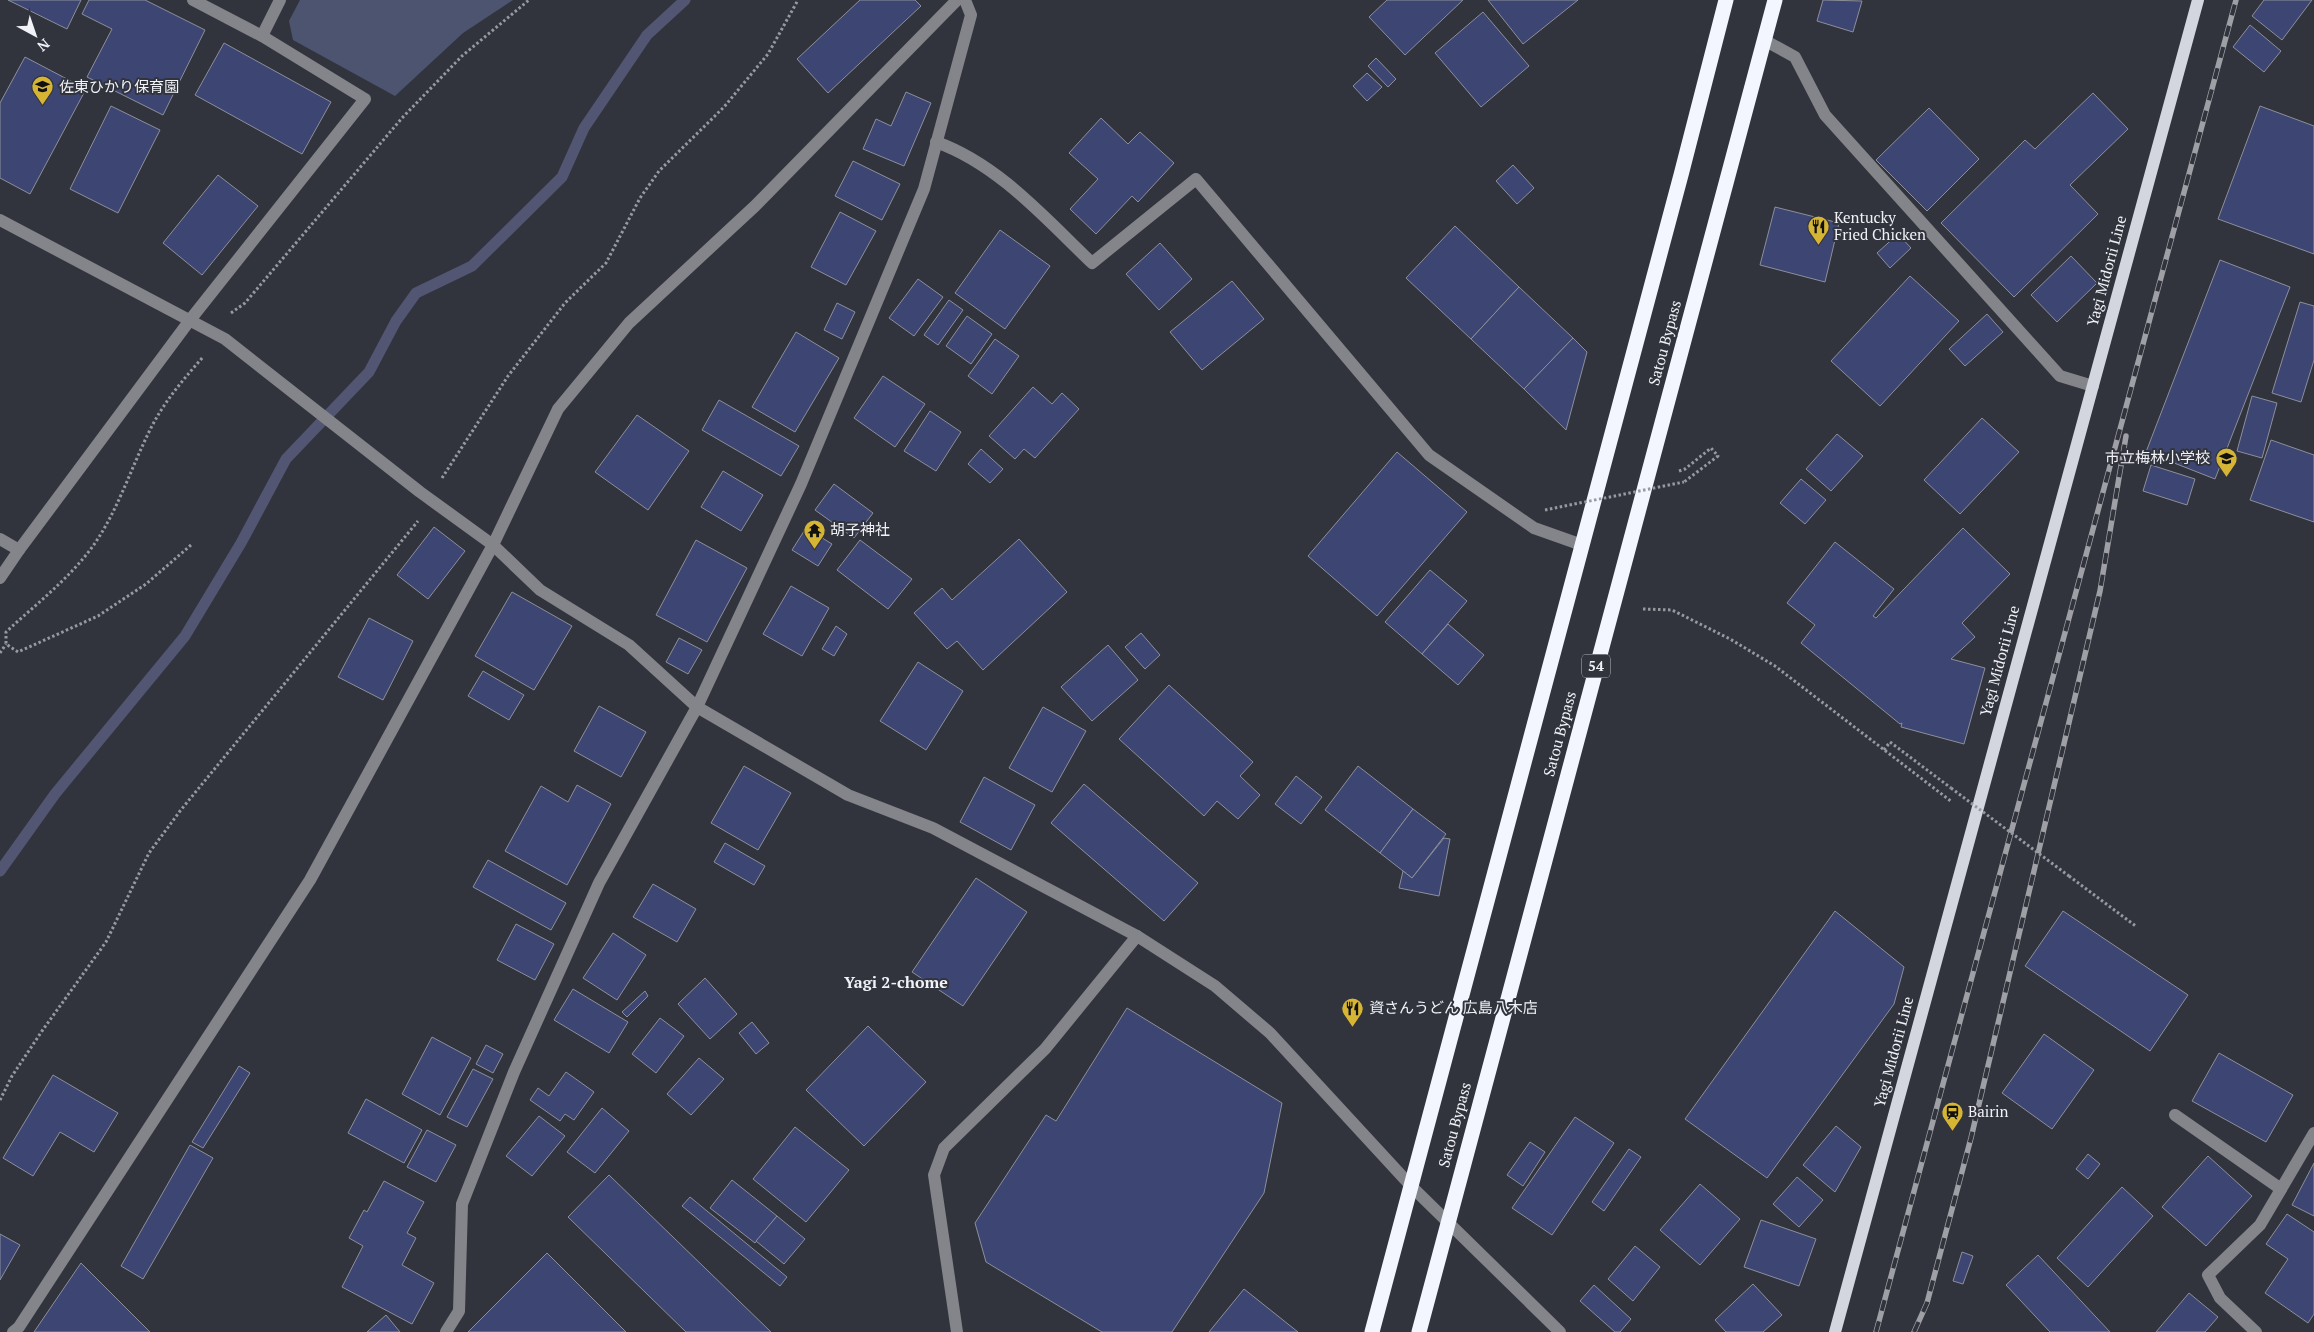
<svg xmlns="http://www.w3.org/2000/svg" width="2314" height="1332" font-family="'PT Serif','Noto Sans JP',serif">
<rect width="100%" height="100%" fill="#32343d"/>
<!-- green -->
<path fill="#4d5470" d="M300 0H513L463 33 395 96 293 40 289 21Z"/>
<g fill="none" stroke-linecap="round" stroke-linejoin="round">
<!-- stream -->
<path stroke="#525673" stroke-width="11" d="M0 871 55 794 185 636 241 543 286 459 369 372 396 321 416 293 472 266 562 177 584 128 647 35 685 0"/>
</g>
<!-- building -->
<g fill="#3d4672" stroke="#8c8f9a">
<path d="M8 0H81L67 29Z"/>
<path d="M89 0H145L205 30 163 115 87 77 112 29 82 14Z"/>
<path d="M860 0H915L921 6 828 93 797 59Z"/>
<path d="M1387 0H1463L1405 55 1369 17Z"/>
<path d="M1488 0H1578L1523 44Z"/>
<path d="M1823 0 1862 1 1853 32 1817 21Z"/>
<path d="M2264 0H2312L2282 40 2252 16Z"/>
<path d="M1483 12 1529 66 1481 107 1435 53Z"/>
<path d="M2250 25 2281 51 2264 72 2233 47Z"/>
<path d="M224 43 331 102 302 154 195 95Z"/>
<path d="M25 57 86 89 30 194 0 178V103Z"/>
<path d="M1376 58 1396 79 1388 87 1368 66Z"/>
<path d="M1367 73 1382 87 1367 101 1353 86Z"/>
<path d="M906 92 931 103 904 166 863 149 876 119 891 126Z"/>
<path d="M2093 93 2128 129 2070 185 2098 214 2014 297 1941 223 2025 140 2035 149Z"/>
<path d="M111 106 160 130 118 213 70 189Z"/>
<path d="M2260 106 2314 126V254L2218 219Z"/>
<path d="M1929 108 1979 159 1927 211 1876 160Z"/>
<path d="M1101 118 1128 144 1140 132 1174 163 1138 202 1132 196 1096 234 1070 209 1098 179 1069 153Z"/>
<path d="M853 161 900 184 882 220 835 196Z"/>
<path d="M1513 165 1534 188 1517 204 1496 181Z"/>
<path d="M218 175 258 206 202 275 163 243Z"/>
<path d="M1775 207 1839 223 1825 282 1760 265Z"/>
<path d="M840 212 876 231 846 285 811 267Z"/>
<path d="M1455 226 1519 287 1471 339 1406 278Z"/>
<path d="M1000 230 1050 266 1005 329 955 293Z"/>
<path d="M1898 234 1911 248 1890 268 1877 253Z"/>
<path d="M1160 243 1192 279 1159 310 1126 274Z"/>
<path d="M2071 256 2097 283 2057 322 2031 295Z"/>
<path d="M2220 260 2290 287 2215 479 2146 452Z"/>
<path d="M1910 276 1959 321 1880 406 1831 361Z"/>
<path d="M918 279 943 297 914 336 889 318Z"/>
<path d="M1232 281 1264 319 1202 370 1170 332Z"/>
<path d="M1519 287 1573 338 1524 389 1471 339Z"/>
<path d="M949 300 963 310 938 345 924 335Z"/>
<path d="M2300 302 2314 306V360L2301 402 2272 393Z"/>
<path d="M837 303 855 312 842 339 824 330Z"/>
<path d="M1987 314 2003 332 1965 366 1949 349Z"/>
<path d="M967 316 992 334 971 364 946 346Z"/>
<path d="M796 332 839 358 795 432 752 407Z"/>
<path d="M1573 338 1587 352 1566 430 1524 389Z"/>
<path d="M995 339 1019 356 992 394 968 376Z"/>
<path d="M883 376 925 404 895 447 854 418Z"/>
<path d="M1033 387 1052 404 1062 393 1079 409 1035 458 1024 449 1015 459 989 436Z"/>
<path d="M2252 396 2277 403 2262 458 2237 451Z"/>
<path d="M719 400 799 446 781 476 702 430Z"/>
<path d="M930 411 961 432 936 471 904 451Z"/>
<path d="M637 415 689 451 648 510 595 472Z"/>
<path d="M1982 418 2019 452 1960 514 1924 480Z"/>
<path d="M1837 434 1863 456 1831 491 1806 469Z"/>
<path d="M2271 440 2314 455V522L2250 500Z"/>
<path d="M981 449 1003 469 990 483 968 464Z"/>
<path d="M1397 452 1467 512 1377 616 1308 556Z"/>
<path d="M2151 465 2195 479 2187 505 2143 491Z"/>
<path d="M723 471 763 495 741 531 701 507Z"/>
<path d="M1801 479 1826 500 1805 524 1780 503Z"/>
<path d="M834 484 873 513 854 538 815 510Z"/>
<path d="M434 527 465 551 428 599 397 575Z"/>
<path d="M806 528 832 544 818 566 792 550Z"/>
<path d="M1963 528 2010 574 1962 623 1975 637 1951 659 1985 668 1964 744 1901 727 1902 723 1900 724 1801 643 1815 625 1787 603 1835 542 1894 589 1873 616 1876 618Z"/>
<path d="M1019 539 1067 592 983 670 957 641 947 649 914 613 942 588 952 600Z"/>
<path d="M696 540 747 568 707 642 656 615Z"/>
<path d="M860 540 912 579 888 609 837 570Z"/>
<path d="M1430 570 1467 601 1422 654 1385 622Z"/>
<path d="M791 586 829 608 802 656 763 634Z"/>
<path d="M512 592 572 626 534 690 475 656Z"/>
<path d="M369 618 413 641 383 700 338 677Z"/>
<path d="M1448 624 1484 655 1458 685 1422 654Z"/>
<path d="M836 626 847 634 834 656 822 649Z"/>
<path d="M1141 633 1160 655 1145 669 1125 647Z"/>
<path d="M679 638 702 650 688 674 666 662Z"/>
<path d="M1108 645 1138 680 1092 721 1061 687Z"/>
<path d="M918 662 963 691 926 750 880 721Z"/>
<path d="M483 671 524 695 509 720 468 696Z"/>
<path d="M1169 685 1253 762 1240 776 1260 795 1238 819 1217 801 1204 816 1119 739Z"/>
<path d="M599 706 646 732 621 777 574 751Z"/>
<path d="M1043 707 1086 731 1052 792 1009 768Z"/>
<path d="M744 766 791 793 758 850 711 823Z"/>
<path d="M1358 766 1413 809 1380 853 1325 810Z"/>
<path d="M1296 776 1322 797 1301 824 1275 804Z"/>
<path d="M984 777 1035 805 1011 850 960 822Z"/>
<path d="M1084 784 1198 883 1164 921 1051 823Z"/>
<path d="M577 785 611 804 567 885 505 851 541 786 568 802Z"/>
<path d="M1413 809 1446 834 1412 878 1380 853Z"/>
<path d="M1444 838 1450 839 1439 896 1399 888 1403 871 1412 878Z"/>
<path d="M725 843 765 866 754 885 714 862Z"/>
<path d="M488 860 566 903 551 930 473 887Z"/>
<path d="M976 878 1027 912 963 1006 912 972Z"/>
<path d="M653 884 696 909 677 942 633 917Z"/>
<path d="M1835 911 1904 967 1894 1004 1767 1178 1685 1119Z"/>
<path d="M2063 911 2188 995 2150 1051 2025 966Z"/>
<path d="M516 924 554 944 535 980 497 960Z"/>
<path d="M613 933 646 955 617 1000 583 978Z"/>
<path d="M705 978 737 1014 710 1039 678 1004Z"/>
<path d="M573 989 628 1022 609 1053 554 1020Z"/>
<path d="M645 991 648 996 627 1017 622 1012Z"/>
<path d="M1127 1008 1282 1103 1264 1193 1172 1332H1102L986 1262 975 1223 1046 1115 1056 1121Z"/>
<path d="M660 1018 684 1036 656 1073 632 1054Z"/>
<path d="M752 1022 769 1043 756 1054 739 1033Z"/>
<path d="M868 1026 926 1082 864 1146 806 1090Z"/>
<path d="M2044 1034 2094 1070 2052 1129 2002 1093Z"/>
<path d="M432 1037 471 1058 440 1115 402 1094Z"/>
<path d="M486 1045 503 1054 493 1073 476 1064Z"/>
<path d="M2219 1053 2293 1095 2266 1142 2192 1101Z"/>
<path d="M699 1058 724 1079 691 1115 667 1094Z"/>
<path d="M239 1066 250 1073 203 1148 192 1142Z"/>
<path d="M473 1069 493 1079 467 1127 447 1117Z"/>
<path d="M566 1072 594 1092 574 1120 565 1114 560 1121 530 1100 538 1088 549 1096Z"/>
<path d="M53 1075 118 1113 94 1152 60 1132 33 1176 3 1158Z"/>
<path d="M366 1099 422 1130 404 1163 348 1133Z"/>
<path d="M602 1108 629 1131 595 1173 567 1152Z"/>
<path d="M539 1116 565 1136 532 1176 506 1156Z"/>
<path d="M1575 1117 1614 1143 1552 1235 1512 1208Z"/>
<path d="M1836 1126 1861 1147 1835 1192 1803 1165Z"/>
<path d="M795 1127 849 1170 806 1222 753 1179Z"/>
<path d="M427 1130 456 1145 436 1182 407 1167Z"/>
<path d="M1530 1142 1545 1152 1523 1186 1507 1175Z"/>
<path d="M190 1145 213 1158 143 1279 121 1266Z"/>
<path d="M1629 1149 1641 1157 1604 1211 1592 1202Z"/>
<path d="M2088 1154 2100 1164 2088 1179 2076 1169Z"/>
<path d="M2208 1156 2252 1196 2206 1246 2162 1207Z"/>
<path d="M2314 1163V1216L2292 1205Z"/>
<path d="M609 1175 771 1332H686L568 1217Z"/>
<path d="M1797 1177 1823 1200 1799 1227 1773 1204Z"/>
<path d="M732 1180 777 1216 755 1243 710 1208Z"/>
<path d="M384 1181 424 1202 407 1233 416 1238 402 1265 434 1283 412 1324 342 1287 363 1246 349 1238 364 1210 367 1212Z"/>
<path d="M1700 1184 1740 1219 1700 1265 1660 1230Z"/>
<path d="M2122 1187 2153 1216 2088 1287 2057 1258Z"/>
<path d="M690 1197 787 1277 780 1286 682 1206Z"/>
<path d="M2287 1214 2314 1232V1314L2308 1323 2265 1293 2288 1259 2266 1244Z"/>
<path d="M777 1216 805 1239 784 1264 756 1241Z"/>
<path d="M1761 1220 1816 1239 1799 1286 1744 1267Z"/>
<path d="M0 1234 20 1245 0 1280Z"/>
<path d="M1635 1246 1660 1267 1633 1301 1608 1279Z"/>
<path d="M1962 1252 1973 1256 1963 1284 1953 1281Z"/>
<path d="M547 1253 626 1332H468Z"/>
<path d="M2038 1255 2110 1332H2050L2006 1285Z"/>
<path d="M81 1263 150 1332H34Z"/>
<path d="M1753 1284 1782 1315 1763 1332H1726L1715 1320Z"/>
<path d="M1594 1285 1631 1319 1620 1332H1615L1580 1301Z"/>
<path d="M1244 1289 1298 1332H1209Z"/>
<path d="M2189 1293 2218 1317 2205 1332H2156Z"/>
<path d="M386 1315 400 1332H367Z"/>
</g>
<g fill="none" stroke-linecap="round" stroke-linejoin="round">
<!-- path -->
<g stroke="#9799a0" stroke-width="3" stroke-dasharray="2.5 2.5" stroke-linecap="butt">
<path d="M231 313 245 303 402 118 462 56 529 0"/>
<path d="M1679 471 1685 469 1711 448 1718 456 1684 482"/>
<path d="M442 478 508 376 565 303 606 263 640 198 659 171 724 107 768 54 798 0"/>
<path d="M191 545 146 584 98 616 18 652 6 644V632C35 605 69 579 93 546 117 512 130 471 148 434 162 404 182 381 203 357"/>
<path d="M1643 609 1672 610 1730 639 1775 666 1952 802"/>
<path d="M0 653 6 644"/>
<path d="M1884 750 1890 742 1951 788"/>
<path d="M2069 876 2137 927"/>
<path d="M0 1100 12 1076 42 1031 106 942 149 853 180 811 418 521"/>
</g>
<!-- minor -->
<g stroke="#84858a" stroke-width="12">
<path d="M262 36 280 0"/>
<path d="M1764 40 1795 57 1825 115 2060 376 2093 386"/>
<path d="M936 142C998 164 1045 218 1092 263L1196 179 1429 455 1534 528 1582 545"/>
<path d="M0 220 225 339 420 492 493 545 540 590 629 645 697 707 848 795 933 828 1137 936 1215 986 1270 1033 1412 1187 1560 1332"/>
<path d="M0 539 19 550"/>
<path d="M0 578 19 550 190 320 365 99 262 36 193 0"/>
<path d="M2175 1115 2281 1189"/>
<path d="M13 1332 19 1327 310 880 493 545 558 409 629 323 755 206 957 0"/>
<path d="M446 1332 459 1311 462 1204 514 1072 599 883 697 707 801 484 924 189 971 15 965 0"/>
<path d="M957 1332 934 1175 944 1148 1045 1049 1137 936"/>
<path d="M2256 1332 2220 1298 2208 1275 2260 1225 2314 1133"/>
</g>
<!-- major -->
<path stroke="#d3d5df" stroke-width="12" d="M1835 1332 2198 0"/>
<!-- highway -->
<g stroke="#f3f5ff" stroke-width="15">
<path d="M1372 1332 1681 175 1726 0"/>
<path d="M1419 1332 1775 0"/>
</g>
<defs>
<g id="rail">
<path d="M1876 1332 2236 0"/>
<path d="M1914 1332 1927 1303 1971 1138 2100 591 2126 436"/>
</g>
</defs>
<!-- rail casing -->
<use href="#rail" stroke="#9ea0a6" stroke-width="5.5"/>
<!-- rail -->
<use href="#rail" stroke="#32343d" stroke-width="4" stroke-dasharray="11" stroke-linecap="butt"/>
<!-- path-bridge -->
<g stroke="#9799a0" stroke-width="3" stroke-dasharray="2.5 2.5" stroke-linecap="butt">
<path d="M1545 510 1684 482"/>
<path d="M1951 788 2069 876"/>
</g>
</g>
<!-- icons -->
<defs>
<symbol id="school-pin" viewBox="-11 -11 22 30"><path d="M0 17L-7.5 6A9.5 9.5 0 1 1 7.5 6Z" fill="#d6b534" stroke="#32343d"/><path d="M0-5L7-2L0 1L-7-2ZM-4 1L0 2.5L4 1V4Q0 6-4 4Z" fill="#111"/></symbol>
<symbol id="restaurant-pin" viewBox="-11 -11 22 30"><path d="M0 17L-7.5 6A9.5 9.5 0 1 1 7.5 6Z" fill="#d6b534" stroke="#32343d"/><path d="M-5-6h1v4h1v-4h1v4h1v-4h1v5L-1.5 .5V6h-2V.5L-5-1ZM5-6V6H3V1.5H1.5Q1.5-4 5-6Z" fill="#111"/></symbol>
<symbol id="temple-pin" viewBox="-11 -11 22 30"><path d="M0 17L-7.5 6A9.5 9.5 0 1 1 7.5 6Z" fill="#d6b534" stroke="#32343d"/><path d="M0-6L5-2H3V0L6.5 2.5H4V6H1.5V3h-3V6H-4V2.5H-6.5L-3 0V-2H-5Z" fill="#111"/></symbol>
<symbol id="station-pin" viewBox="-11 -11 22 30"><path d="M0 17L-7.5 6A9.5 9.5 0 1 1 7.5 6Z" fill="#d6b534" stroke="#32343d"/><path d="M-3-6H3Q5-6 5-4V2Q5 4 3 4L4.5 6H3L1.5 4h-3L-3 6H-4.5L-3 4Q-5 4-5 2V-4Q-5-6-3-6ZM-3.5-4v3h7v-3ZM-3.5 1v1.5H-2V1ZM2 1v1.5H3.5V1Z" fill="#111"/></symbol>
</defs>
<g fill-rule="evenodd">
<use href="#school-pin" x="30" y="74" width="25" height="34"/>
<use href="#restaurant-pin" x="1806" y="214" width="25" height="34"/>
<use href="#school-pin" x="2214" y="446" width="25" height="34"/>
<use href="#temple-pin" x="802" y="518" width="25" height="34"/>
<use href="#restaurant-pin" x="1340" y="996" width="25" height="34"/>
<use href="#station-pin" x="1940" y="1100" width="25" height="34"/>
</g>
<g text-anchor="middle" stroke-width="4" stroke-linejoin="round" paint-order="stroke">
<!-- shield labels -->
<rect fill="#32343d" stroke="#b7b9bf" stroke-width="1" x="1582" y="654.5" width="28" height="23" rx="4"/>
<g font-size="14" font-weight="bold" fill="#f0f2f7">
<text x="1596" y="671">54</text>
</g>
<!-- poi labels -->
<g font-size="15" fill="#f0f2f7" stroke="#32343d" text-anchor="start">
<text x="59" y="92">佐東ひかり保育園</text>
<text x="1834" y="223">Kentucky<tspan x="1834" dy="17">Fried Chicken</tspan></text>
<text x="2210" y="463" text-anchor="end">市立梅林小学校</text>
<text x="830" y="535">胡子神社</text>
<text x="1369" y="1013">資さんうどん 広島八木店</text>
<text x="1968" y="1117">Bairin</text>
</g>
<!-- street labels -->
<g font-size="15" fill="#f0f2f7" stroke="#32343d">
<text transform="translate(2107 271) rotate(-75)" y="5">Yagi Midorii Line</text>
<text transform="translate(1665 343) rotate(-75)" y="5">Satou Bypass</text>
<text transform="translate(2000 661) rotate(-75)" y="5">Yagi Midorii Line</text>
<text transform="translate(1560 734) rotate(-75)" y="5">Satou Bypass</text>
<text transform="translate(1894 1052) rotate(-75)" y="5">Yagi Midorii Line</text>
<text transform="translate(1455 1125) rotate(-75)" y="5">Satou Bypass</text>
</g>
<!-- neighbourhood labels -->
<g font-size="16" font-weight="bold" fill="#f0f2f7" stroke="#32343d">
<text x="896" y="988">Yagi 2-chome</text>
</g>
</g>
<!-- north arrow -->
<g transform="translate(35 35) rotate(140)" stroke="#32343d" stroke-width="4" paint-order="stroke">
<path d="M0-4L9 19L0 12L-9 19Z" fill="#f0f2f7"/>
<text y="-8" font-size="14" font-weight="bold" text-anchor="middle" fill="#f0f2f7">N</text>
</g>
</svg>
